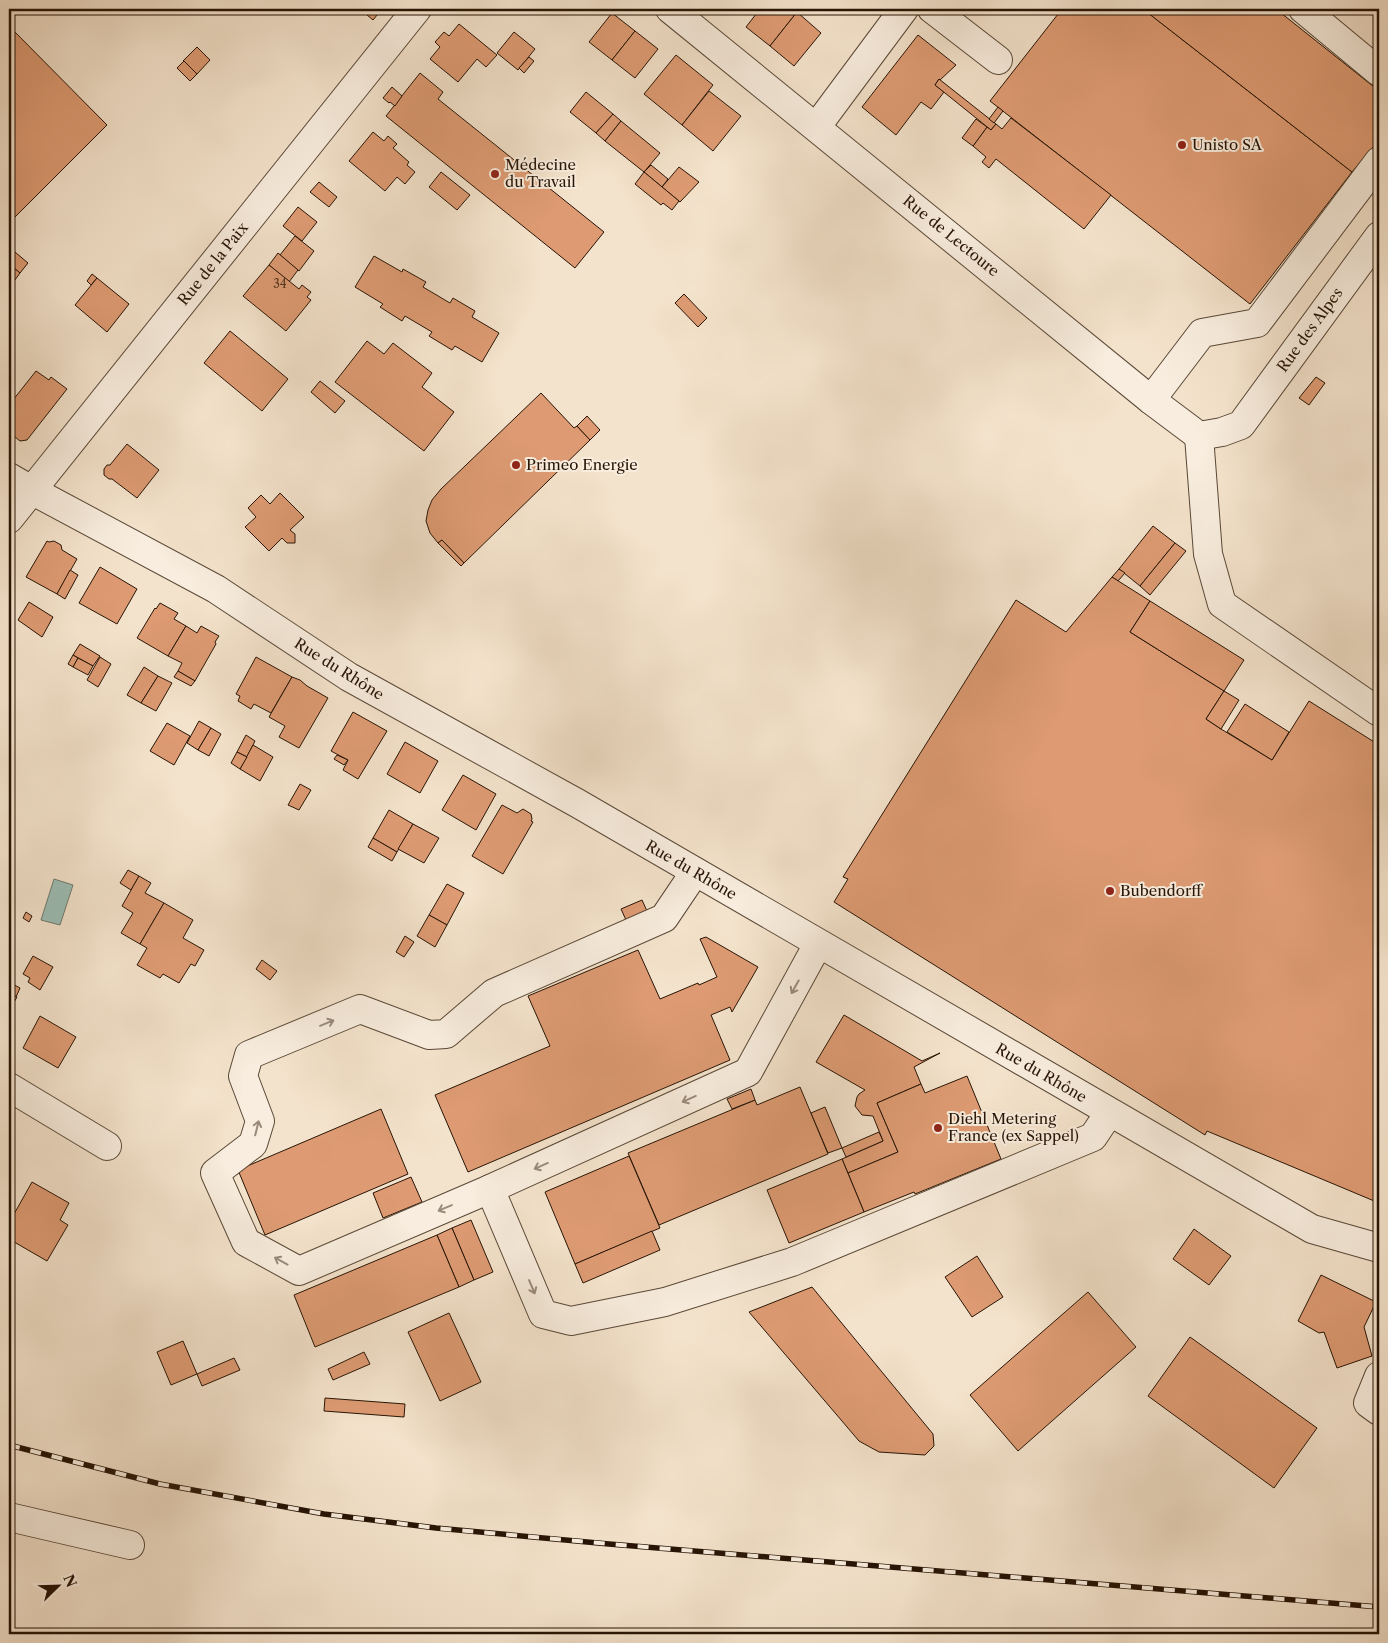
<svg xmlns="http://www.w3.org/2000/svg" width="1388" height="1643" font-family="'Libre Caslon Text',serif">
<rect width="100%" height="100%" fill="#f4e3cc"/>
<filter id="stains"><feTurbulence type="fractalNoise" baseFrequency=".004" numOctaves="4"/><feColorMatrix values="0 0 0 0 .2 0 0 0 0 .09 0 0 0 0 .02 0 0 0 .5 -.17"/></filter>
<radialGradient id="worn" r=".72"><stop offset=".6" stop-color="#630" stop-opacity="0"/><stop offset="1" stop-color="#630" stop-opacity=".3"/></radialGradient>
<!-- water -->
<path fill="#9cbeb6" stroke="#6d7a6f" d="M54 879 73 885 60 925 41 920Z"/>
<!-- building -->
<g fill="#de9b73" stroke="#271405">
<path d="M360 9H382L373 20Z"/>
<path d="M517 9H530L525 15Z"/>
<path d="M760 9H793L797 12 770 46 746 27Z"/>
<path d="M1062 9H1143L1352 172 1250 304 990 101Z"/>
<path d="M1143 9H1276L1379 91V140L1352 172Z"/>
<path d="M797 12 821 33 794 66 770 46Z"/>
<path d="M612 13 635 31 612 60 589 42Z"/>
<path d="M459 24 497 55 486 67 477 59 458 82 430 59 440 47 435 42 444 32 449 36Z"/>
<path d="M9 26 107 125 9 223Z"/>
<path d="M635 31 658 49 635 78 612 60Z"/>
<path d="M514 32 535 49 518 70 497 53Z"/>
<path d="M918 35 956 65 940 80 939 79 935 85 944 92 931 109 921 102 896 135 862 107Z"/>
<path d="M197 47 210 60 197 74 183 61Z"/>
<path d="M676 55 713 85 682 125 644 94Z"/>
<path d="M529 57 534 61 524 73 519 68Z"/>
<path d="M184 61 197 74 190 81 177 68Z"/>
<path d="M420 73 443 92 438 99 604 232 575 268 386 116Z"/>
<path d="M939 79 996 124 991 130 935 85Z"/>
<path d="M392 87 402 96 395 106 390 102 389 103 383 98Z"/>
<path d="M709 91 741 116 713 151 682 125Z"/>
<path d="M586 92 613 114 596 133 570 112Z"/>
<path d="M998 107 1003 111 994 123 989 119Z"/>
<path d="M613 114 621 121 605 141 596 133Z"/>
<path d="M1011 118 1111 195 1084 229 996 159 989 168 982 162 986 157 973 146 987 127 991 130 996 124 1002 129Z"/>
<path d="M976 119 987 127 973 146 962 138Z"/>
<path d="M621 121 660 153 644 172 605 141Z"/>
<path d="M373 132 384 141 388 136 397 144 393 148 409 162 407 165 415 172 405 184 397 177 385 191 349 161Z"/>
<path d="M651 165 668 179 662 187 644 172Z"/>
<path d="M679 167 699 182 680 202 662 187Z"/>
<path d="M441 172 470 195 457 210 429 187Z"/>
<path d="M644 172 679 201 672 210 663 203 661 205 635 184Z"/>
<path d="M319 182 337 197 329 207 310 192Z"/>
<path d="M298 207 317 222 302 241 283 226Z"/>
<path d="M295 236 314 251 299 271 280 255Z"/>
<path d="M9 247 28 263 20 273 9 264Z"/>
<path d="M278 253 298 270 289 282 269 265Z"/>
<path d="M374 256 402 272 403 269 426 282 423 287 450 303 453 298 475 311 472 317 499 333 482 362 455 346 452 350 429 336 432 332 405 316 402 321 380 307 383 304 355 287Z"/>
<path d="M9 264 20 273 12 284 9 281Z"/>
<path d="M269 265 299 289 302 285 311 292 307 297 311 300 286 331 243 296Z"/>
<path d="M92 274 97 278 91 285 87 281Z"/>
<path d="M97 278 129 304 107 332 75 305Z"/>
<path d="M684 294 707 318 698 327 675 303Z"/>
<path d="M230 331 288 379 262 411 204 363Z"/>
<path d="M367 341 384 354 393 343 432 373 422 387 454 412 424 451 335 382Z"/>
<path d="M36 371 49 380 51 377 67 389 27 440 20 441 9 432V405Z"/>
<path d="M1316 377 1325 383 1309 405 1299 398Z"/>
<path d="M320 381 345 401 335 413 311 392Z"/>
<path d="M541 393 574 428 577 426 590 440 464 563 442 540 438 543 430 533 426 521 428 510 432 500 441 489Z"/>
<path d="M587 416 600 430 590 440 577 426Z"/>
<path d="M127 444 159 470 137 498 112 479H109L104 475V469L107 465H110Z"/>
<path d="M280 493 304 517 290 530 295 534V543H287L282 538 269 551 245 527 256 517 248 508 261 495 270 504Z"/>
<path d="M1153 526 1175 543 1140 586 1119 569Z"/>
<path d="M442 540 464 563 461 566 438 543Z"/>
<path d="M47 541 49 542 54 541 61 545 62 550 77 559 57 594 26 577Z"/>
<path d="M1175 543 1186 551 1150 595 1140 586Z"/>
<path d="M100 567 137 589 117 624 79 603Z"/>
<path d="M1119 569 1125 573 1118 581 1112 577Z"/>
<path d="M70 570 78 575 65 599 57 594Z"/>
<path d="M1112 577 1150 601 1130 632 1224 691 1206 719 1221 729 1272 760 1309 701 1379 745V1203L1207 1131 1205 1135 834 902 848 879 843 877 1016 600 1066 632Z"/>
<path d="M1150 601 1244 660 1224 691 1130 632Z"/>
<path d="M29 602 53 617 42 637 18 620Z"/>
<path d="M160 603 178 613 174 619 186 626 168 656 137 638 155 608 156 609Z"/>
<path d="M186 626 197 633 201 626 219 636 215 642 216 644 195 681 178 671 182 663 168 656Z"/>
<path d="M80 644 100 656 93 666 73 655Z"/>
<path d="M73 655 78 658 73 667 68 664Z"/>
<path d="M100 657 111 664 98 687 87 680Z"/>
<path d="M256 657 292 677 271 713 254 704 251 709 238 701 240 696 236 694Z"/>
<path d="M78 658 93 666 88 675 73 667Z"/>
<path d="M144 667 158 676 141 703 127 695Z"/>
<path d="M178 671 195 681 191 686 174 677Z"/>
<path d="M158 676 172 683 156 711 141 703Z"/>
<path d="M292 677 300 680 307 686 328 698 299 748 279 737 285 726 269 717Z"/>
<path d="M1224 691 1239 700 1221 729 1206 719Z"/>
<path d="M1245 704 1289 732 1272 760 1227 732Z"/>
<path d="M353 712 387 731 358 779 343 770 348 760 331 751Z"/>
<path d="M199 721 211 728 198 750 187 743Z"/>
<path d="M167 723 190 736 174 765 150 751Z"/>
<path d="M211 728 221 734 209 756 198 750Z"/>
<path d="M246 735 255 741 247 757 237 752Z"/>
<path d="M405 742 438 761 420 793 387 774Z"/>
<path d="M253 745 273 757 260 781 240 769Z"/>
<path d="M237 752 247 757 240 769 231 763Z"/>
<path d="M337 755 348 760 344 765 334 759Z"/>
<path d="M463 775 496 794 476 830 442 810Z"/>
<path d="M300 784 311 790 299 810 288 805Z"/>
<path d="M502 805 517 813 523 809 531 814 532 819 531 821 533 822 503 874 472 856Z"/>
<path d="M389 810 413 824 397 852 373 838Z"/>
<path d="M413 824 439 838 424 863 398 849Z"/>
<path d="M373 838 397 852 392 861 368 847Z"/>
<path d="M128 870 139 876 131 890 120 883Z"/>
<path d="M139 876 151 883 145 893 164 903 140 944 121 933 133 913 122 906Z"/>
<path d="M447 884 464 893 447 925 429 915Z"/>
<path d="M642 900 647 911 626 920 621 909Z"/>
<path d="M164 903 193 920 183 938 204 950 195 966 191 964 179 983 163 974 160 978 137 965 147 948 140 944Z"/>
<path d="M26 912 32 916 29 922 23 918Z"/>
<path d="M429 915 447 925 435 947 417 936Z"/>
<path d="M405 936 414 942 404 957 396 952Z"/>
<path d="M706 937 758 967 732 1012 730 1007 711 1015 730 1060 468 1172 435 1095 550 1046 528 996 638 950 660 999 698 983 699 985 717 977 700 939Z"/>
<path d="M33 956 53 967 40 990 28 982 30 978 23 974Z"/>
<path d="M262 960 277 971 270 980 256 969Z"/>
<path d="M9 982 20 988 16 997 9 993Z"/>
<path d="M9 993 17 997 9 1011Z"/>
<path d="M844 1015 922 1061 940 1053 914 1067 921 1084 877 1103 898 1152 848 1173 842 1159 883 1141 873 1116 862 1115 855 1106 857 1097 859 1094 865 1090 816 1062Z"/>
<path d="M40 1016 76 1037 58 1068 23 1048Z"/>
<path d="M967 1076 1001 1159 915 1194 914 1192 864 1212 848 1173 898 1152 877 1103 921 1084 925 1093Z"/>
<path d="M800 1087 828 1154 659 1225 628 1153 755 1100 757 1105Z"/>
<path d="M751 1089 755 1100 732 1109 727 1099Z"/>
<path d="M825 1107 842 1148 828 1153 811 1113Z"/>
<path d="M381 1109 408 1174 265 1235 238 1170Z"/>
<path d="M879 1132 883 1141 846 1157 842 1148Z"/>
<path d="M629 1156 660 1228 575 1264 545 1192Z"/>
<path d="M842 1159 864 1212 789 1243 767 1190Z"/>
<path d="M411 1177 422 1202 383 1218 373 1193Z"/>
<path d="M32 1182 69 1203 60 1220 68 1225 47 1261 9 1239V1223Z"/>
<path d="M471 1220 493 1272 474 1280 452 1228Z"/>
<path d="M452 1228 474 1280 459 1287 437 1235Z"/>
<path d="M1194 1229 1231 1256 1209 1285 1173 1259Z"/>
<path d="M652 1231 660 1250 583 1283 575 1264Z"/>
<path d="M437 1235 459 1287 315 1347 294 1295Z"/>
<path d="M977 1256 1003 1297 972 1317 945 1277Z"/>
<path d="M1321 1275 1376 1302 1364 1327 1372 1356 1337 1368 1324 1332 1319 1333 1298 1321Z"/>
<path d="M812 1287 933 1434 934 1446 925 1455 879 1452 859 1441 749 1312Z"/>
<path d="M1088 1292 1136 1347 1018 1451 970 1395Z"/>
<path d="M449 1313 481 1382 440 1401 408 1332Z"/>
<path d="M1190 1337 1317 1428 1274 1488 1148 1396Z"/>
<path d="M183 1341 197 1374 171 1385 157 1352Z"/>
<path d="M364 1352 370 1364 333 1380 328 1369Z"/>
<path d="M234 1358 240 1370 202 1386 197 1374Z"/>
<path d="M325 1398 405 1404 404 1417 324 1411Z"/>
</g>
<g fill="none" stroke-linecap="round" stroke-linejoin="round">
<defs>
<g id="minor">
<path d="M670 9 1151 400 1199 436 1222 432 1241 425 1379 236"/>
<path d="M932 9 998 60"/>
<path d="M1303 9 1379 72"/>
<path d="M817 126 904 9"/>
<path d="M1151 400 1202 333 1257 323 1379 161"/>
<path d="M1199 436 1208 554 1222 604 1379 712"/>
<path d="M9 477 33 491 216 589 349 677 577 803 1312 1229 1379 1248"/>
<path d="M9 519 417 9"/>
<path d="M818 944 748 1072 490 1189 543 1314 571 1321 665 1302 792 1262 1093 1137 1109 1113"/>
<path d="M9 1087 107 1146"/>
<path d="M490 1189 299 1271 246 1242 215 1173 253 1144 260 1121 243 1076 249 1055 360 1009 429 1035 446 1034 494 993 664 918 695 872"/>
<path d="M1379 1376 1368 1403 1379 1411"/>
<path d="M9 1517 130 1545"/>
</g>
</defs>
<!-- minor casing -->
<use href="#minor" stroke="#5a4837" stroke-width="30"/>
<!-- minor -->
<use href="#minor" stroke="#f8edde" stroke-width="28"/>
<defs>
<path id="rail" d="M9 1445 160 1484 324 1514 436 1528 609 1544 1379 1607"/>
</defs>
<!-- rail casing -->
<use href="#rail" stroke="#271405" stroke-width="5.5"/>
<!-- rail -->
<use href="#rail" stroke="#f8edde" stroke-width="4" stroke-dasharray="11" stroke-linecap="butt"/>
</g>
<!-- one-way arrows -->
<defs><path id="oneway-shaft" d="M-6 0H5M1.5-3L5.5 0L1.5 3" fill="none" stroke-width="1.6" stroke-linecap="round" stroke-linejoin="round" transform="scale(1.25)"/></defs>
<g stroke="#9a8b7c">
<use href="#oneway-shaft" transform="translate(795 987) rotate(119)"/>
<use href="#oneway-shaft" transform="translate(327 1023) rotate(-22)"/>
<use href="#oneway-shaft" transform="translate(689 1099) rotate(156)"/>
<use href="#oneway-shaft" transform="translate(257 1128) rotate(-76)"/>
<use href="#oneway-shaft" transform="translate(541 1166) rotate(156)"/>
<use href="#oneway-shaft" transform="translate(445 1208) rotate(157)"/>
<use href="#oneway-shaft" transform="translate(281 1261) rotate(-151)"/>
<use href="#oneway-shaft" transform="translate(532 1287) rotate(67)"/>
</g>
<!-- markers -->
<g fill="#8f2418" stroke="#f8edde" stroke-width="2">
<circle cx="1182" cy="145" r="5"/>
<circle cx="495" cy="174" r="5"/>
<circle cx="516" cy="465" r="5"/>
<circle cx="1110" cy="891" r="5"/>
<circle cx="938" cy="1128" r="5"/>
</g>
<g text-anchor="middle" stroke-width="4" stroke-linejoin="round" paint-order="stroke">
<!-- number labels -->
<g font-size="12" fill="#553620">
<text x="280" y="288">34</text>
</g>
<!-- poi labels -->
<g font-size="15" fill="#271405" stroke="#f8edde" text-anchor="start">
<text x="1192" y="150">Unisto SA</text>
<text x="505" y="170">Médecine<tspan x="505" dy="17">du Travail</tspan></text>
<text x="526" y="470">Primeo Energie</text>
<text x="1120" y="896">Bubendorff</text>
<text x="948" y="1124">Diehl Metering<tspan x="948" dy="17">France (ex Sappel)</tspan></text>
</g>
<!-- street labels -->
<g font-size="15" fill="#271405" stroke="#f8edde">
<text transform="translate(951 236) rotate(39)" y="5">Rue de Lectoure</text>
<text transform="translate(213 264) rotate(-51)" y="5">Rue de la Paix</text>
<text transform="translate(1310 330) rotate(-54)" y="5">Rue des Alpes</text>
<text transform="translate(339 669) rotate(32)" y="5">Rue du Rhône</text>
<text transform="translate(691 870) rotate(30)" y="5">Rue du Rhône</text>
<text transform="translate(1041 1073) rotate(30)" y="5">Rue du Rhône</text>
</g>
</g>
<!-- margin -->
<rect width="1388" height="1643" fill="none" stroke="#f4e3cc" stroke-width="30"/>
<rect x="10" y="10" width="1368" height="1623" fill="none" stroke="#271405" stroke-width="2.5"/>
<rect x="15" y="15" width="1358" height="1613" fill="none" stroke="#271405"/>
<!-- north arrow -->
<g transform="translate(58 1586) rotate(67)" stroke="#f8edde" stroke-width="4" paint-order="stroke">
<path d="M0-4L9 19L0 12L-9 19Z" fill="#271405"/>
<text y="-8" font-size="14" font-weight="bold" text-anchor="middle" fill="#271405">N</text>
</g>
<rect width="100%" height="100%" filter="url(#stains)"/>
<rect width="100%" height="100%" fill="url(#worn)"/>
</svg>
